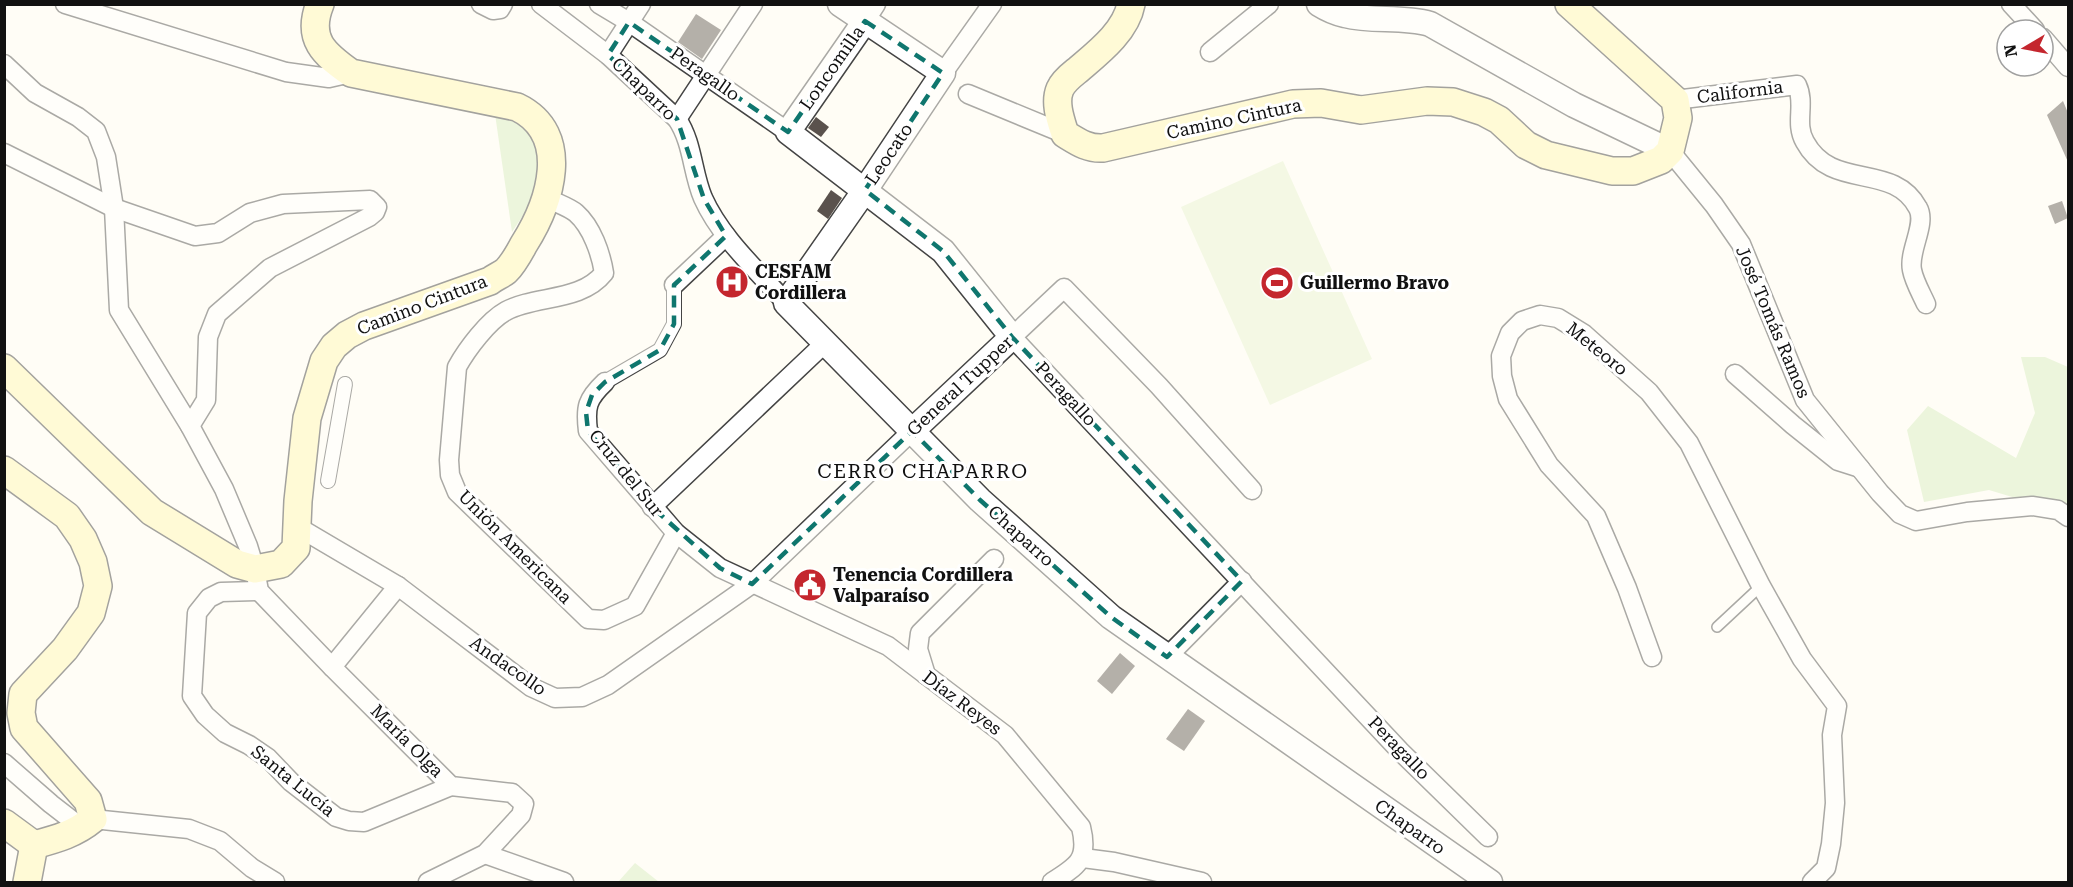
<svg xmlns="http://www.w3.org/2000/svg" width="2073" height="887" font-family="'Roboto Serif',serif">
<rect width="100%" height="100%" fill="#fffdf5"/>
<!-- green -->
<g fill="#d5ebbd">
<path d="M495 114 525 118 541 147 544 184 512 232Z"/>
<path d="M2021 357H2045L2068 367V505L2032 503 1989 490 1924 502 1907 430 1928 406 2016 458 2035 413Z"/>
<path d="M635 863 659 882H618Z"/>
</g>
<!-- pitch -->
<path fill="#e6f2cf" d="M1283 161 1372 359 1270 405 1181 207Z"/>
<!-- building -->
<g fill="#5a524d">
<path d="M696 14 721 30 702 59 678 42Z"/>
<path d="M2063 101 2068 113V162L2047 115Z"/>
<path d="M816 117 829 127 821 137 808 128Z"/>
<path d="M831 190 842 198 828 219 817 211Z"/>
<path d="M2062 201 2068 218 2055 224 2048 206Z"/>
<path d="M1120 653 1135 666 1112 694 1097 681Z"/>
<path d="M1188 709 1205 721 1184 751 1166 739Z"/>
</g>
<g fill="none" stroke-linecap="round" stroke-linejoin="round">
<defs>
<path id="service" d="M1717 627 1761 586"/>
<g id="pedestrian">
<path d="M605 382 660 350 674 324V285"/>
<path d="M328 481 345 384"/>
</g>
<g id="minor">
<path d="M65 4 286 72 329 78 351 73"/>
<path d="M481 4 493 10 500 9 503 4"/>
<path d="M541 4 608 55 677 119C693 143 692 172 703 198 721 238 757 270 786 303"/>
<path d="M599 4 629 22 788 132"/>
<path d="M2011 4 2035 30"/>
<path d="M865 21 876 4"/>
<path d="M2043 38 2068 67"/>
<path d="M1210 52 1269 4"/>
<path d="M608 55 641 4"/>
<path d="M4 64 35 93 78 117 96 131 106 157 114 208 119 310 190 426 224 489 248 546 255 569 259 591 332 667 451 786 512 793 524 804 521 815 485 854 428 882"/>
<path d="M943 73 992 4"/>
<path d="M968 94 1065 134"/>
<path d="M1675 100 1797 85C1806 104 1794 123 1805 142 1832 192 1893 161 1918 208 1927 224 1908 251 1912 270 1914 281 1921 293 1926 304"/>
<path d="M677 119 753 4"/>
<path d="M1670 151 1714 205 1741 244 1805 400 1880 493 1900 514 1916 521 1967 512 2032 506 2058 510 2068 517"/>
<path d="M4 153 114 208 195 236 218 233 250 213 283 204 370 200 377 207 375 212 369 217 270 268 217 314 208 337 206 400 190 426"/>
<path d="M547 198C556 203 569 207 576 213 592 227 601 254 604 273 581 302 536 295 506 311 488 321 467 349 457 367L449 460 450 475 457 492 588 619 604 620 635 606 676 533"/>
<path d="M674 285 726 236"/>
<path d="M1735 374 1793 425 1838 461 1860 468"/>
<path d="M605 382C587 399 585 407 588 431L676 533 720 568 888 646 1005 735 1081 827C1089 859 1078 866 1052 882"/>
<path d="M1252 490 1159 386 1064 288 1012 337 1400 751 1488 837"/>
<path d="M652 507 825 343"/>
<path d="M298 527 398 586 531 687 555 698 582 697 608 685 752 584 912 431"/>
<path d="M259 591 221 592 209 598 197 613 192 696 205 715 225 733 249 745 268 758 291 782 336 817 349 821 364 822 451 786"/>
<path d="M1167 657 1242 581"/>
<path d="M1652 657 1627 588 1596 516 1549 465 1508 399 1502 376 1501 356 1510 333 1522 321 1540 315 1558 318 1584 334 1649 392 1689 443 1761 586 1802 659 1837 706 1832 735 1835 803 1831 844 1826 868 1812 882"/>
<path d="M332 667 398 586"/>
<path d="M926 675 918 649 920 633 994 559"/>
<path d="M4 763 51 804 82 828"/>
<path d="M93 819 189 829 220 841 252 868 275 882"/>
<path d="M485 854 564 882"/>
<path d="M1083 858 1114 862 1202 882"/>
</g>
<g id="tertiary">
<path d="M840 4 943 73 865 190 786 303 980 500 1111 617 1490 882"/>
<path d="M1319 4C1327 9 1336 13 1345 15 1373 22 1402 16 1430 24L1574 105 1670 151"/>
<path d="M865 21 788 132 943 251 1012 337 912 431"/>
</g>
<g id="secondary">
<path d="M1131 4C1126 31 1099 52 1079 69 1073 74 1064 80 1060 89 1054 103 1061 121 1065 134 1078 142 1088 149 1103 148L1293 104 1321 103 1361 110 1427 101 1453 102 1484 112 1499 120 1526 145 1546 155 1612 171H1633L1661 160 1670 151 1678 118 1675 100 1569 4"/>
<path d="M4 368 152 512 237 564 255 569 281 564 296 548 298 501 307 418 324 361 334 346 347 335 364 326 490 281C495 277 501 275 506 271 514 263 519 253 524 244 550 203 573 134 517 107L351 73C324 54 306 39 320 4"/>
<path d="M4 470 67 516 83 539 93 562 98 586 91 613 65 649 23 694 21 713 24 728 88 801 93 819C75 834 56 839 34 845L4 823"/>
<path d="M27 882 34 845"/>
</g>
</defs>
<!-- service casing -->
<use href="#service" stroke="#444" stroke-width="12"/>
<!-- pedestrian casing -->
<use href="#pedestrian" stroke="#444" stroke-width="16"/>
<!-- minor casing -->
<use href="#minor" stroke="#444" stroke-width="21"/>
<!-- tertiary casing -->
<use href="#tertiary" stroke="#444" stroke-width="27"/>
<!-- secondary casing -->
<use href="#secondary" stroke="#333" stroke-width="30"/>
<!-- service -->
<use href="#service" stroke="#fff" stroke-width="9"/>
<!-- pedestrian -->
<use href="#pedestrian" stroke="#fff" stroke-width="14"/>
<!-- minor -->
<use href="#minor" stroke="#fff" stroke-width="18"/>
<!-- tertiary -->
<use href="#tertiary" stroke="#fff" stroke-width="24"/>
<!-- secondary -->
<use href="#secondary" stroke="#fff6b0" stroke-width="27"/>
</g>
<!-- marked area -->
<path d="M0 0H2073V887H0ZM865 21 943 73 865 190 943 251 1012 337 1242 581 1167 657 1111 617 980 500 912 431 752 584 720 568 652 507 588 431 586 412 592 395 605 382 660 350 674 324V285L726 236 704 199 677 119 608 55 629 22 788 132Z" fill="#fffdf5" fill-opacity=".55" fill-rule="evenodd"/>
<path fill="none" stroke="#0f766e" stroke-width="4.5" stroke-dasharray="12 8" stroke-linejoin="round" d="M865 21 943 73 865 190 943 251 1012 337 1242 581 1167 657 1111 617 980 500 912 431 752 584 720 568 652 507 588 431 586 412 592 395 605 382 660 350 674 324V285L726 236 704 199 677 119 608 55 629 22 788 132Z"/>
<!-- icons -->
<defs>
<symbol id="hospital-disc" viewBox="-11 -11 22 22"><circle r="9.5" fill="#c4262e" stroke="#fff"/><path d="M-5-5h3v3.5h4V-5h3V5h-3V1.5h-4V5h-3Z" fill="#fff"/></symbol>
<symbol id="stadium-disc" viewBox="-11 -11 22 22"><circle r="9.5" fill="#c4262e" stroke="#fff"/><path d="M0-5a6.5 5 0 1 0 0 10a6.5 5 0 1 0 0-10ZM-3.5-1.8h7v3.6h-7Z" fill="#fff"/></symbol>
<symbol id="civic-disc" viewBox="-11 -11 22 22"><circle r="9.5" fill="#c4262e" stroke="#fff"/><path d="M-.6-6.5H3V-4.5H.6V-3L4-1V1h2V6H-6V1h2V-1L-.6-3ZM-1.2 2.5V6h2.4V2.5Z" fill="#fff"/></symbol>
</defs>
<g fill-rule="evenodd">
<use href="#hospital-disc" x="713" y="263" width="38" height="38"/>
<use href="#stadium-disc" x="1258" y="264" width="38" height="38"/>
<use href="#civic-disc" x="791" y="566" width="38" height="38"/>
</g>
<g text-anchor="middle" stroke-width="6" stroke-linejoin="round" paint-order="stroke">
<!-- street labels -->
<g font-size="18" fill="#111" stroke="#fff">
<text transform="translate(832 68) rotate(-55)" y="6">Loncomilla</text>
<text transform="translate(705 74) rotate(35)" y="6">Peragallo</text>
<text transform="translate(644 89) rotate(44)" y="6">Chaparro</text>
<text transform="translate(1740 92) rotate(-7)" y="6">California</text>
<text transform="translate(1234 119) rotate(-12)" y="6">Camino Cintura</text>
<text transform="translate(889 154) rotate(-56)" y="6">Leocato</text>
<text transform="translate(422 305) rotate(-21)" y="6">Camino Cintura</text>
<text transform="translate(1773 322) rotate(67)" y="6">José Tomás Ramos</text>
<text transform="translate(1597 349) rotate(39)" y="6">Meteoro</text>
<text transform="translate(960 386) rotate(-43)" y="6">General Tupper</text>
<text transform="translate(1066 394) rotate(47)" y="6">Peragallo</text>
<text transform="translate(626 473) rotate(51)" y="6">Cruz del Sur</text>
<text transform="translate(1021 536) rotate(42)" y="6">Chaparro</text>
<text transform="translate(515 547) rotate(45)" y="6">Unión Americana</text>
<text transform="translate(508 666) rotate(35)" y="6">Andacollo</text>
<text transform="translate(962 703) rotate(37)" y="6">Díaz Reyes</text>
<text transform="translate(407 741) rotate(45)" y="6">María Olga</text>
<text transform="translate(1399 748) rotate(46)" y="6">Peragallo</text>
<text transform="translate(293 781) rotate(39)" y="6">Santa Lucía</text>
<text transform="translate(1410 827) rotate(35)" y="6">Chaparro</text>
</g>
<!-- poi labels -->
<g font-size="18" font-weight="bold" fill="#111" stroke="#fff" text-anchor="start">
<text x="755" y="278">CESFAM<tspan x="755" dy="21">Cordillera</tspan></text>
<text x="1300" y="289">Guillermo Bravo</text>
<text x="833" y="581">Tenencia Cordillera<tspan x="833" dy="21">Valparaíso</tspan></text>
</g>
<!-- neighbourhood labels -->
<g font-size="20" letter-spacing="1.5" fill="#111" stroke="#fff">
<text x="923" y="478">CERRO CHAPARRO</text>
</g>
</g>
<!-- border -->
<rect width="2073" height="887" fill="none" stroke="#111111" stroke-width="12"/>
<!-- north arrow -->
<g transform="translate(2025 48) rotate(260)"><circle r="28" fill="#ffffff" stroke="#a0a0a0" stroke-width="1.5"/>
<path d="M0-4.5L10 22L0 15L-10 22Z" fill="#c4262e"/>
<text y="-9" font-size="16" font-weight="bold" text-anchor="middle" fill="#111111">N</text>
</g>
</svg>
